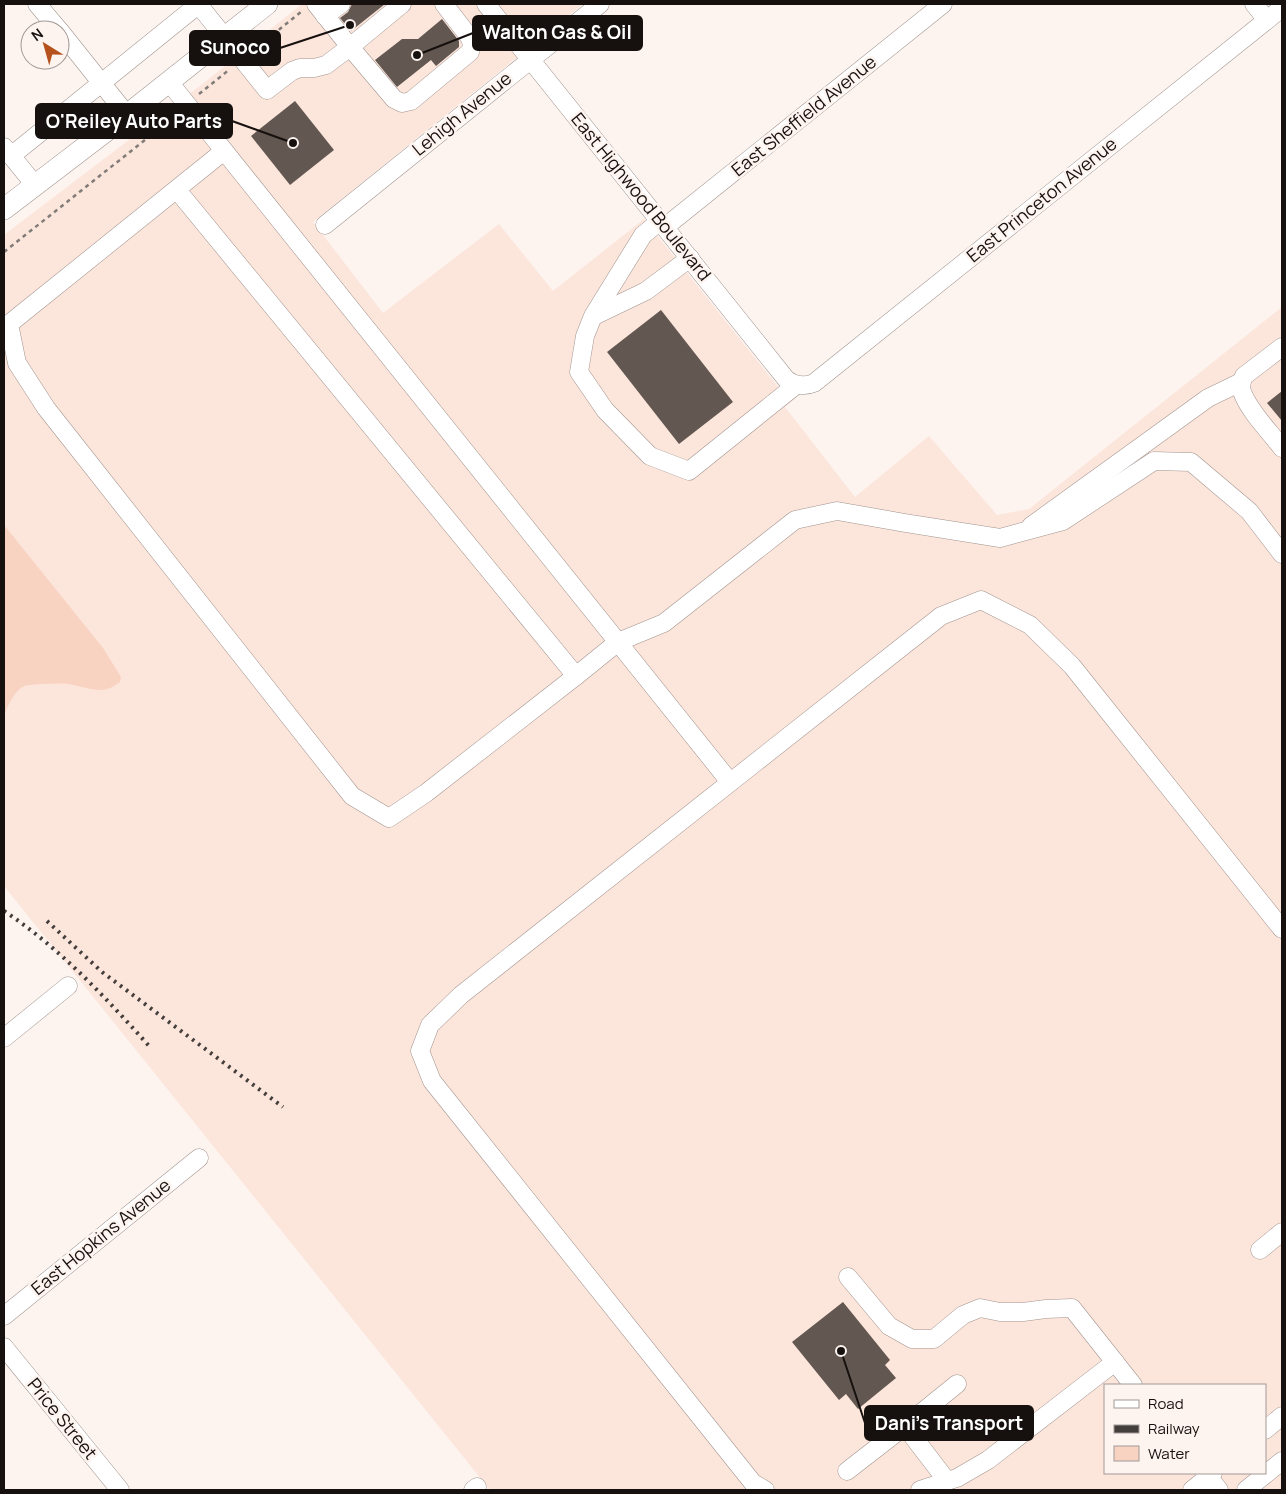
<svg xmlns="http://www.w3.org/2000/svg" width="1286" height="1494" font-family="Manrope,sans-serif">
<rect width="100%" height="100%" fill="#fdf4f0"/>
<!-- built -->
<path fill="#fce5db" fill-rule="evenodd" d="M302 4H583L313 222 383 313 499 224 553 291 644 219 779 388 790 395 797 397 785 407 855 497 929 436 997 515 1029 509 1282 307V1490H490L4 886V235L205 82ZM1105 1385H1265V1473H1105Z"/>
<!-- water -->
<path fill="#f9d3c2" d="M4 525 103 648 121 677 120 682C102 697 88 687 68 684 59 683 49 684 40 684 34 685 26 684 21 688 13 694 8 706 4 715Z"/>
<!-- building -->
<g fill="#635751">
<path d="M352 4H385L351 31 340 18 348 12Z"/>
<path d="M442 19 459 41V47L436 66 431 60 397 87 375 60 402 39H418Z"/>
<path d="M295 101 334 150 290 185 251 136Z"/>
<path d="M661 310 733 402 679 444 607 352Z"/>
<path d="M1282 391V421L1267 403Z"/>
<path d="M843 1302 890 1360 885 1365 896 1378 858 1409 846 1394 839 1400 792 1342Z"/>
</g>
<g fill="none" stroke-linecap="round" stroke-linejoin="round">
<defs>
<g id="minor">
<path d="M37 4 59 30"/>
<path d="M198 4 267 90 292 71 300 68H314L326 65 350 47 394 99 402 103 411 101 470 52 472 45 470 38 444 4"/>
<path d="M316 4 350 47 402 4"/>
<path d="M486 4 786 379C795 386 804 387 814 383L1282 8"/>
<path d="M1254 4 1267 20"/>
<path d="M325 16 341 4"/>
<path d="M60 31 127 115"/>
<path d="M169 82 730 782"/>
<path d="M4 147 35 185"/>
<path d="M11 156 199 4"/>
<path d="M177 190 576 676 426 793 389 818 352 796 46 408 17 363 9 324 224 151"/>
<path d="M660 221 643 235 593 316 585 336 579 372 605 410 650 456 689 471 796 385"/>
<path d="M325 225 600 4"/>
<path d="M665 227 943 4"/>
<path d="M594 316 646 291 690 258"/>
<path d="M1282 347 1244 376C1241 382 1240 388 1243 394 1250 412 1270 432 1282 448"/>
<path d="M1031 526 1208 398 1241 382"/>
<path d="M576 676 618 642 664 623 795 520 837 511 905 523 1000 538 1063 521 1154 461 1191 462 1249 511 1282 554"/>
<path d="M4 1038 68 986"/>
<path d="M1260 1250 1282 1232"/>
<path d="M848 1277 889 1326 912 1339H934L963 1315 980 1308 1000 1312H1023L1046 1309 1072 1308 1133 1385"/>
<path d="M4 1316 199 1158"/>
<path d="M4 1347 120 1490"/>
<path d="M957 1384 905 1426 947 1481 957 1478 988 1460 1115 1362"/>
<path d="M1265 1430 1282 1416"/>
<path d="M847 1471 905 1426"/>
<path d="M1205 1473 1219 1490"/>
<path d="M473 1490 477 1487"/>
<path d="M765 1490 753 1483 432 1081 420 1051 430 1025 461 995 941 616 981 600 1030 625 1072 666 1282 929"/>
<path d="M920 1490 947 1481"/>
<path d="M1192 1490 1213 1473"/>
<path d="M1246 1490 1282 1461"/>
</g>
<path id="major" d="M4 209 127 115 267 4"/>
</defs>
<!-- minor casing -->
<use href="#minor" stroke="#a1948e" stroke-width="19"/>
<!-- major casing -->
<use href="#major" stroke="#a1948e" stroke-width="22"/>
<!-- path -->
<g stroke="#827c79" stroke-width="2.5" stroke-dasharray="4 4" stroke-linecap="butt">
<path d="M254 50 302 11"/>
<path d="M199 94 230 69"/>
<path d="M4 252 160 128 174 115"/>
</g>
<!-- minor -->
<use href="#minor" stroke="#fff" stroke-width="18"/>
<!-- major -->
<use href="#major" stroke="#fff" stroke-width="21"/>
<!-- rail -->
<g stroke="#433d3b" stroke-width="4" stroke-dasharray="2.5 5" stroke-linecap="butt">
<path d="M4 911C60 948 106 998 150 1047"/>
<path d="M47 921 102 972 283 1107"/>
</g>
</g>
<g text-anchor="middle" stroke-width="5" stroke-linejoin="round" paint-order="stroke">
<!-- street labels -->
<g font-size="18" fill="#16110f" stroke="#fdf4f0">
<text transform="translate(462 114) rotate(-39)" y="6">Lehigh Avenue</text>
<text transform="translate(804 116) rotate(-39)" y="6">East Sheffield Avenue</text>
<text transform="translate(641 197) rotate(51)" y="6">East Highwood Boulevard</text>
<text transform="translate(1042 200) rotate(-39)" y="6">East Princeton Avenue</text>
<text transform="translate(101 1237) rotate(-39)" y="6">East Hopkins Avenue</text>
<text transform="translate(62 1419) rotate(51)" y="6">Price Street</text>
</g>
</g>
<!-- callouts -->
<path fill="none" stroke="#16110f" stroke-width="2" d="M417 55L473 33M350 25L280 48M293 143L232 121M841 1351L865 1423"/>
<g fill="#16110f" stroke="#fdf4f0" stroke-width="2">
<circle cx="417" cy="55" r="5"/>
<circle cx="350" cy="25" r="5"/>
<circle cx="293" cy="143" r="5"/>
<circle cx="841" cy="1351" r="5"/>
</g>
<g fill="#16110f" stroke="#16110f" stroke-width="2">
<rect x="473" y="16" width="169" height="34" rx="5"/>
<rect x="190" y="31" width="90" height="34" rx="5"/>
<rect x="36" y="104" width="196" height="34" rx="5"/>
<rect x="865" y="1406" width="168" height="34" rx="5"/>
</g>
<g font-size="19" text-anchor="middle" font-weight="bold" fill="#fff">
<text x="557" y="39">Walton Gas &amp; Oil</text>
<text x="235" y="54">Sunoco</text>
<text x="134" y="128">O'Reiley Auto Parts</text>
<text x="949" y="1430">Dani's Transport</text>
</g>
<!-- border -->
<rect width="1286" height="1494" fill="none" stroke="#16110f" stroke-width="10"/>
<!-- legend -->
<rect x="1104" y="1384" width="162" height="90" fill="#fdf4f0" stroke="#a19996"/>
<rect x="1114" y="1400" width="25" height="8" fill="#ffffff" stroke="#a19996"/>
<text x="1148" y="1409" font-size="15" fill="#16110f">Road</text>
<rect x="1114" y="1425" width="25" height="8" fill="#433d3b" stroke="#a19996"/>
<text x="1148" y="1434" font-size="15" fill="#16110f">Railway</text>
<rect x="1114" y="1446" width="25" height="15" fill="#f9d3c2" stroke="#a19996"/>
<text x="1148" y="1459" font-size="15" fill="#16110f">Water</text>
<!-- north arrow -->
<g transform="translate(45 45) rotate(323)"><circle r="24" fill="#fdf4f0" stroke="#a19996"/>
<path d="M0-4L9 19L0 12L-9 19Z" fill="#b5511d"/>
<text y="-8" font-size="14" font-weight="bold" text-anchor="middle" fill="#16110f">N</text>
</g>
</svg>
